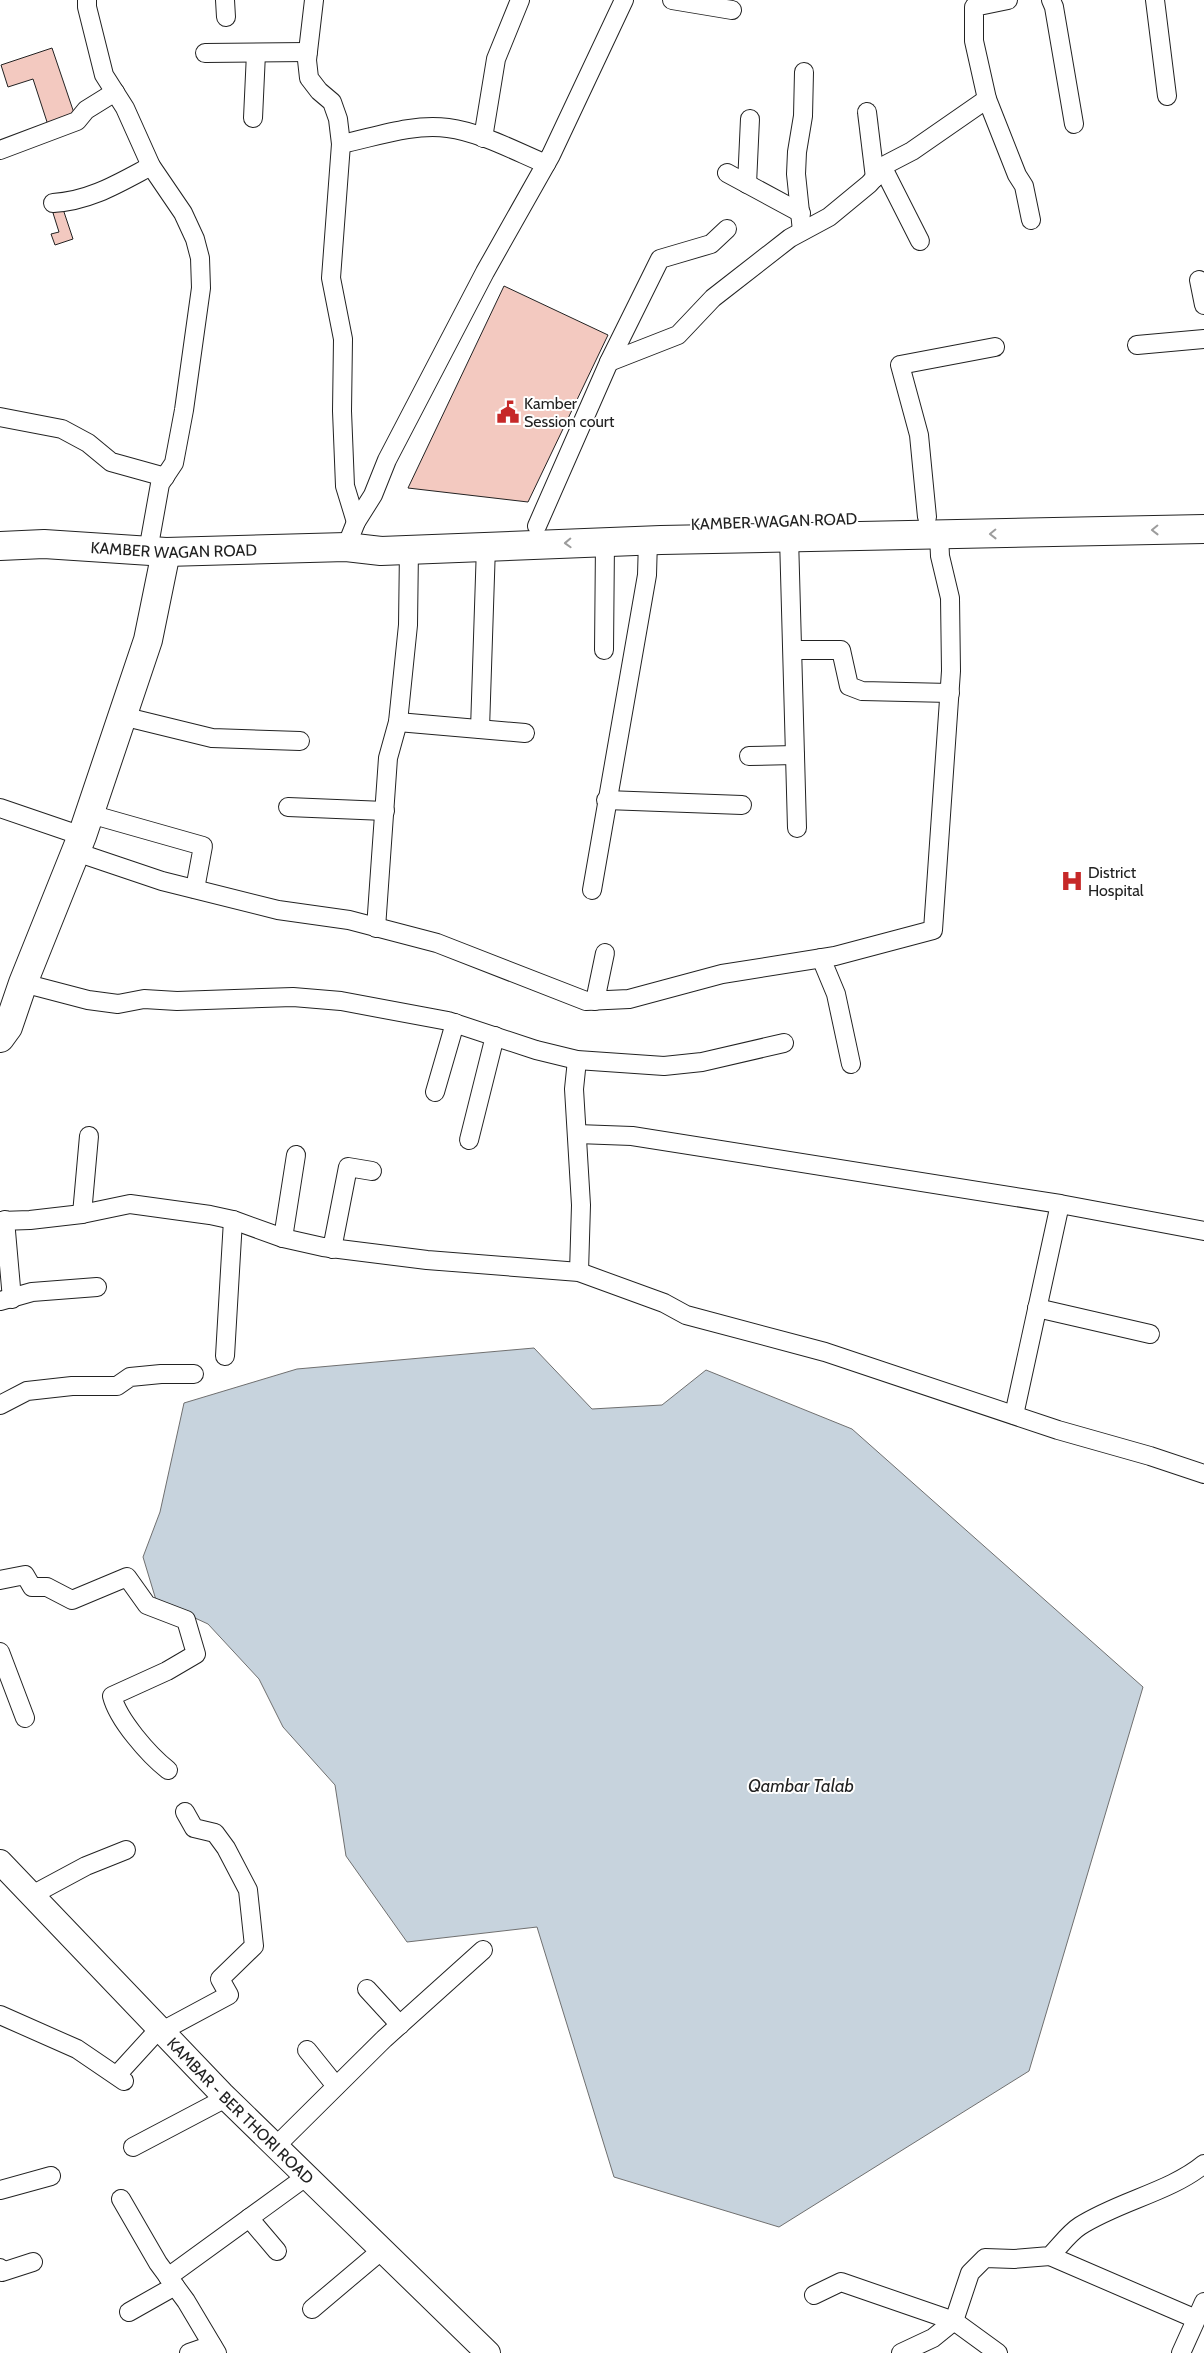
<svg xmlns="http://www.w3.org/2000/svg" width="1204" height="2353" font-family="Cabin,sans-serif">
<rect width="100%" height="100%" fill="#fff"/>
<!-- water -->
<path fill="#c7d3dd" stroke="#6f6f6f" d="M534 1348 592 1409 662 1405 706 1370 852 1429 1143 1687 1029 2071 779 2227 614 2177 537 1927 407 1942 346 1856 335 1785 283 1727 259 1679 208 1624 156 1600 143 1557 160 1512 184 1403 297 1369Z"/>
<!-- building -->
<g fill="#f3c9c0" stroke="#222">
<path d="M52 48 75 116 48 125 33 79 8 87 1 65Z"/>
<path d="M63 209 73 239 55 245 51 234 59 232 53 213Z"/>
<path d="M504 286 608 335 528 502 408 488Z"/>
</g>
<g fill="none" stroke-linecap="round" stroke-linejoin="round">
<defs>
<g id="street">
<path d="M87 0V7L104 75 125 108 151 166 183 213 195 239 200 258 201 288 184 410 174 463 160 484 148 551"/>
<path d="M225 0 226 17"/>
<path d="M314 0 307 60 309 78 319 91 332 102 338 119 341 144 331 278 343 339 342 411 345 486 356 522"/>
<path d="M672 0 732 10"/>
<path d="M1008 0 974 7V41L987 99 1017 175 1024 186 1031 220"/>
<path d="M1051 0 1054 7 1074 124"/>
<path d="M1155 0 1167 96"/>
<path d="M205 53 308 52"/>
<path d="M867 112 875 178"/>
<path d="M253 118 256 53"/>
<path d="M483 138 496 59 520 0"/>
<path d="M341 144C375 137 413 123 448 128 480 132 517 152 546 164"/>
<path d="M0 150 77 121 86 110 115 92"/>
<path d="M883 168 920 241"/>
<path d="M727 173 801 213"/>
<path d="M747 184 750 119"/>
<path d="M53 203C90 201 119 183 151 166"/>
<path d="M802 231 796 174 797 152 803 116 804 72"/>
<path d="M1199 280 1204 305"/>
<path d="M1137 345 1204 339"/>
<path d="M609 362 678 335 713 298 790 238 829 217 869 184 887 164 912 151 987 99"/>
<path d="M0 417 62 429 88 443 111 462 165 477"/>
<path d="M927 517 919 435 900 365 995 347"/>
<path d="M537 526 609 362 660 259 711 244 727 229"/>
<path d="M789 537 797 828"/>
<path d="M346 547 356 522 373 495 387 460 485 272 551 155 624 0"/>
<path d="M604 650 605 542"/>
<path d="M793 650H841L849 686 862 691 950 693"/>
<path d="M122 716 212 738 300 741"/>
<path d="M398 722 525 733"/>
<path d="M480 729 486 546"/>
<path d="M749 756 795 755"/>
<path d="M606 800 742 805"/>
<path d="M288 807 385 811"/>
<path d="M0 808 82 836"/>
<path d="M90 814 203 846 195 889"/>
<path d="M76 852 162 881 278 910 349 920 437 943 586 1001 629 999 722 974 835 956 933 930 951 671 950 598 940 556 939 535"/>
<path d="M592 890 647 575 648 540"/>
<path d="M376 928 388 758 398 722 408 625 409 549"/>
<path d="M821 958 836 994 851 1064"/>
<path d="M23 983 88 1000 118 1004 144 999 177 1001 293 997 341 1001 448 1021 536 1050 577 1060 664 1066 702 1062 784 1043"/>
<path d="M595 1001 605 953"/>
<path d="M577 1060 574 1089 581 1205 579 1272"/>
<path d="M435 1092 455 1023"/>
<path d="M577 1134 632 1136 1060 1204 1204 1231"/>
<path d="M469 1140 495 1036"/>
<path d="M82 1214 89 1136"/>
<path d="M5 1220 12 1299"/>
<path d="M0 1221 30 1220 82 1214 130 1204 210 1215 233 1220 283 1238 323 1247 427 1260 579 1272 664 1303 686 1315 825 1352 1058 1430 1150 1456 1204 1474"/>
<path d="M283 1238 296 1155"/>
<path d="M332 1249 348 1167 372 1171"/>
<path d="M0 1301 32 1292 97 1287"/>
<path d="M1037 1308 1150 1334"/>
<path d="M225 1356 233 1220"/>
<path d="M0 1405 27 1391 72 1386H117L130 1377 161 1374H194"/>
<path d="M1014 1415 1060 1204"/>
<path d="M0 1580 25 1575 32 1587H47L72 1600 127 1577 147 1605 186 1620 196 1654 167 1671 112 1696C118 1720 149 1755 168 1770"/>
<path d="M0 1652 25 1718"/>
<path d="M32 1895 86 1866 126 1850"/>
<path d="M367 1989 400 2025"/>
<path d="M0 2015 77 2049 124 2081"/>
<path d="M162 2031 229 1995 220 1979 254 1946 248 1890 226 1848 215 1833 194 1828 185 1812"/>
<path d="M307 2050 336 2086"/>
<path d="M117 2075 159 2029"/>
<path d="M276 2146 384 2039 483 1950"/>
<path d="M133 2147 226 2098"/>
<path d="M0 2190 51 2176"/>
<path d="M121 2199 158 2263 186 2301 217 2353"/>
<path d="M249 2218 277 2251"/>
<path d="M1050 2256 1196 2319"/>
<path d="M0 2268 2 2272 33 2262"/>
<path d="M168 2277 307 2176"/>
<path d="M814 2295 841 2282 954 2321 998 2353"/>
<path d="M312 2309 382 2250"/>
<path d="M129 2312 175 2286"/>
<path d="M189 2353 212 2345"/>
<path d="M901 2353 933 2338 954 2321 970 2273 985 2258 1014 2259 1050 2256C1060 2246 1069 2233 1080 2226 1119 2201 1170 2192 1204 2164"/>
<path d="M1181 2353 1204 2302"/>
</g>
<g id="secondary">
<path id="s1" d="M0 1862 222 2094 488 2353"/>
</g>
<g id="primary">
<path id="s2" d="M0 546 44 544 166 552 346 547 381 551 661 540 1204 529"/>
<path d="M0 1038 8 1027 23 983 82 836 148 640 166 552"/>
</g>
</defs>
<!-- street casing -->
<use href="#street" stroke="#222" stroke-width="20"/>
<!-- secondary casing -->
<use href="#secondary" stroke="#222" stroke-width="26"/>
<!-- primary casing -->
<use href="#primary" stroke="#222" stroke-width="30"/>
<!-- street -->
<use href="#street" stroke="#fff" stroke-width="18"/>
<!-- secondary -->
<use href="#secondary" stroke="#fff" stroke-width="24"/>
<!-- primary -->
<use href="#primary" stroke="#fff" stroke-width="28"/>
</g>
<!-- one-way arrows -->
<defs><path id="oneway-chevron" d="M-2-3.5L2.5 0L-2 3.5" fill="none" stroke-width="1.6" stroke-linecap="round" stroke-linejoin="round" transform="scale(1.25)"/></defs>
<g stroke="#9c9c9c">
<use href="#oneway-chevron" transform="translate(1155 530) rotate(179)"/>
<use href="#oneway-chevron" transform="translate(993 534) rotate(179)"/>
<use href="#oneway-chevron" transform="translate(568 543) rotate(178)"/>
</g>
<!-- icons -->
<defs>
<symbol id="civic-bare" viewBox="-9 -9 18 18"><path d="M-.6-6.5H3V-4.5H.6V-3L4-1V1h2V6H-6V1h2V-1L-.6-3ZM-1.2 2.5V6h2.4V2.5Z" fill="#c62828" stroke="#fff" stroke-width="2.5" paint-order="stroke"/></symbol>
<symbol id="hospital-bare" viewBox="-9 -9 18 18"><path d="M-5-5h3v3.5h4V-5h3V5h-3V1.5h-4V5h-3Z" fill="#c62828" stroke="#fff" stroke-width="2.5" paint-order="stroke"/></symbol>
</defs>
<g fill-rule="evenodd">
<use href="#civic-bare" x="492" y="396" width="32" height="32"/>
<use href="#hospital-bare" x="1056" y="865" width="32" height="32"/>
</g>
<g text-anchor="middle" stroke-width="4" stroke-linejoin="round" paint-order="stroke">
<!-- poi labels -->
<g font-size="16" fill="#222" stroke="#fff" text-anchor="start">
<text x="524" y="409">Kamber<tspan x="524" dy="18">Session court</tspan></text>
<text x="1088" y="878">District<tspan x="1088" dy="18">Hospital</tspan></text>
</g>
<!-- street labels -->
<g font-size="16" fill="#222" stroke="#fff">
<text transform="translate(774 521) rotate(-2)" y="6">KAMBER WAGAN ROAD</text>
<text dy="6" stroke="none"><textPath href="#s2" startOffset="174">KAMBER WAGAN ROAD</textPath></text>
<text dy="6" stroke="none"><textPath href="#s1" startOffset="346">KAMBAR - BER THORI ROAD</textPath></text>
</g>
<!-- water labels -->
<g font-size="18" font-style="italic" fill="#222" stroke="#fff">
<text x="801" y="1792">Qambar Talab</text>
</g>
</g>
</svg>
